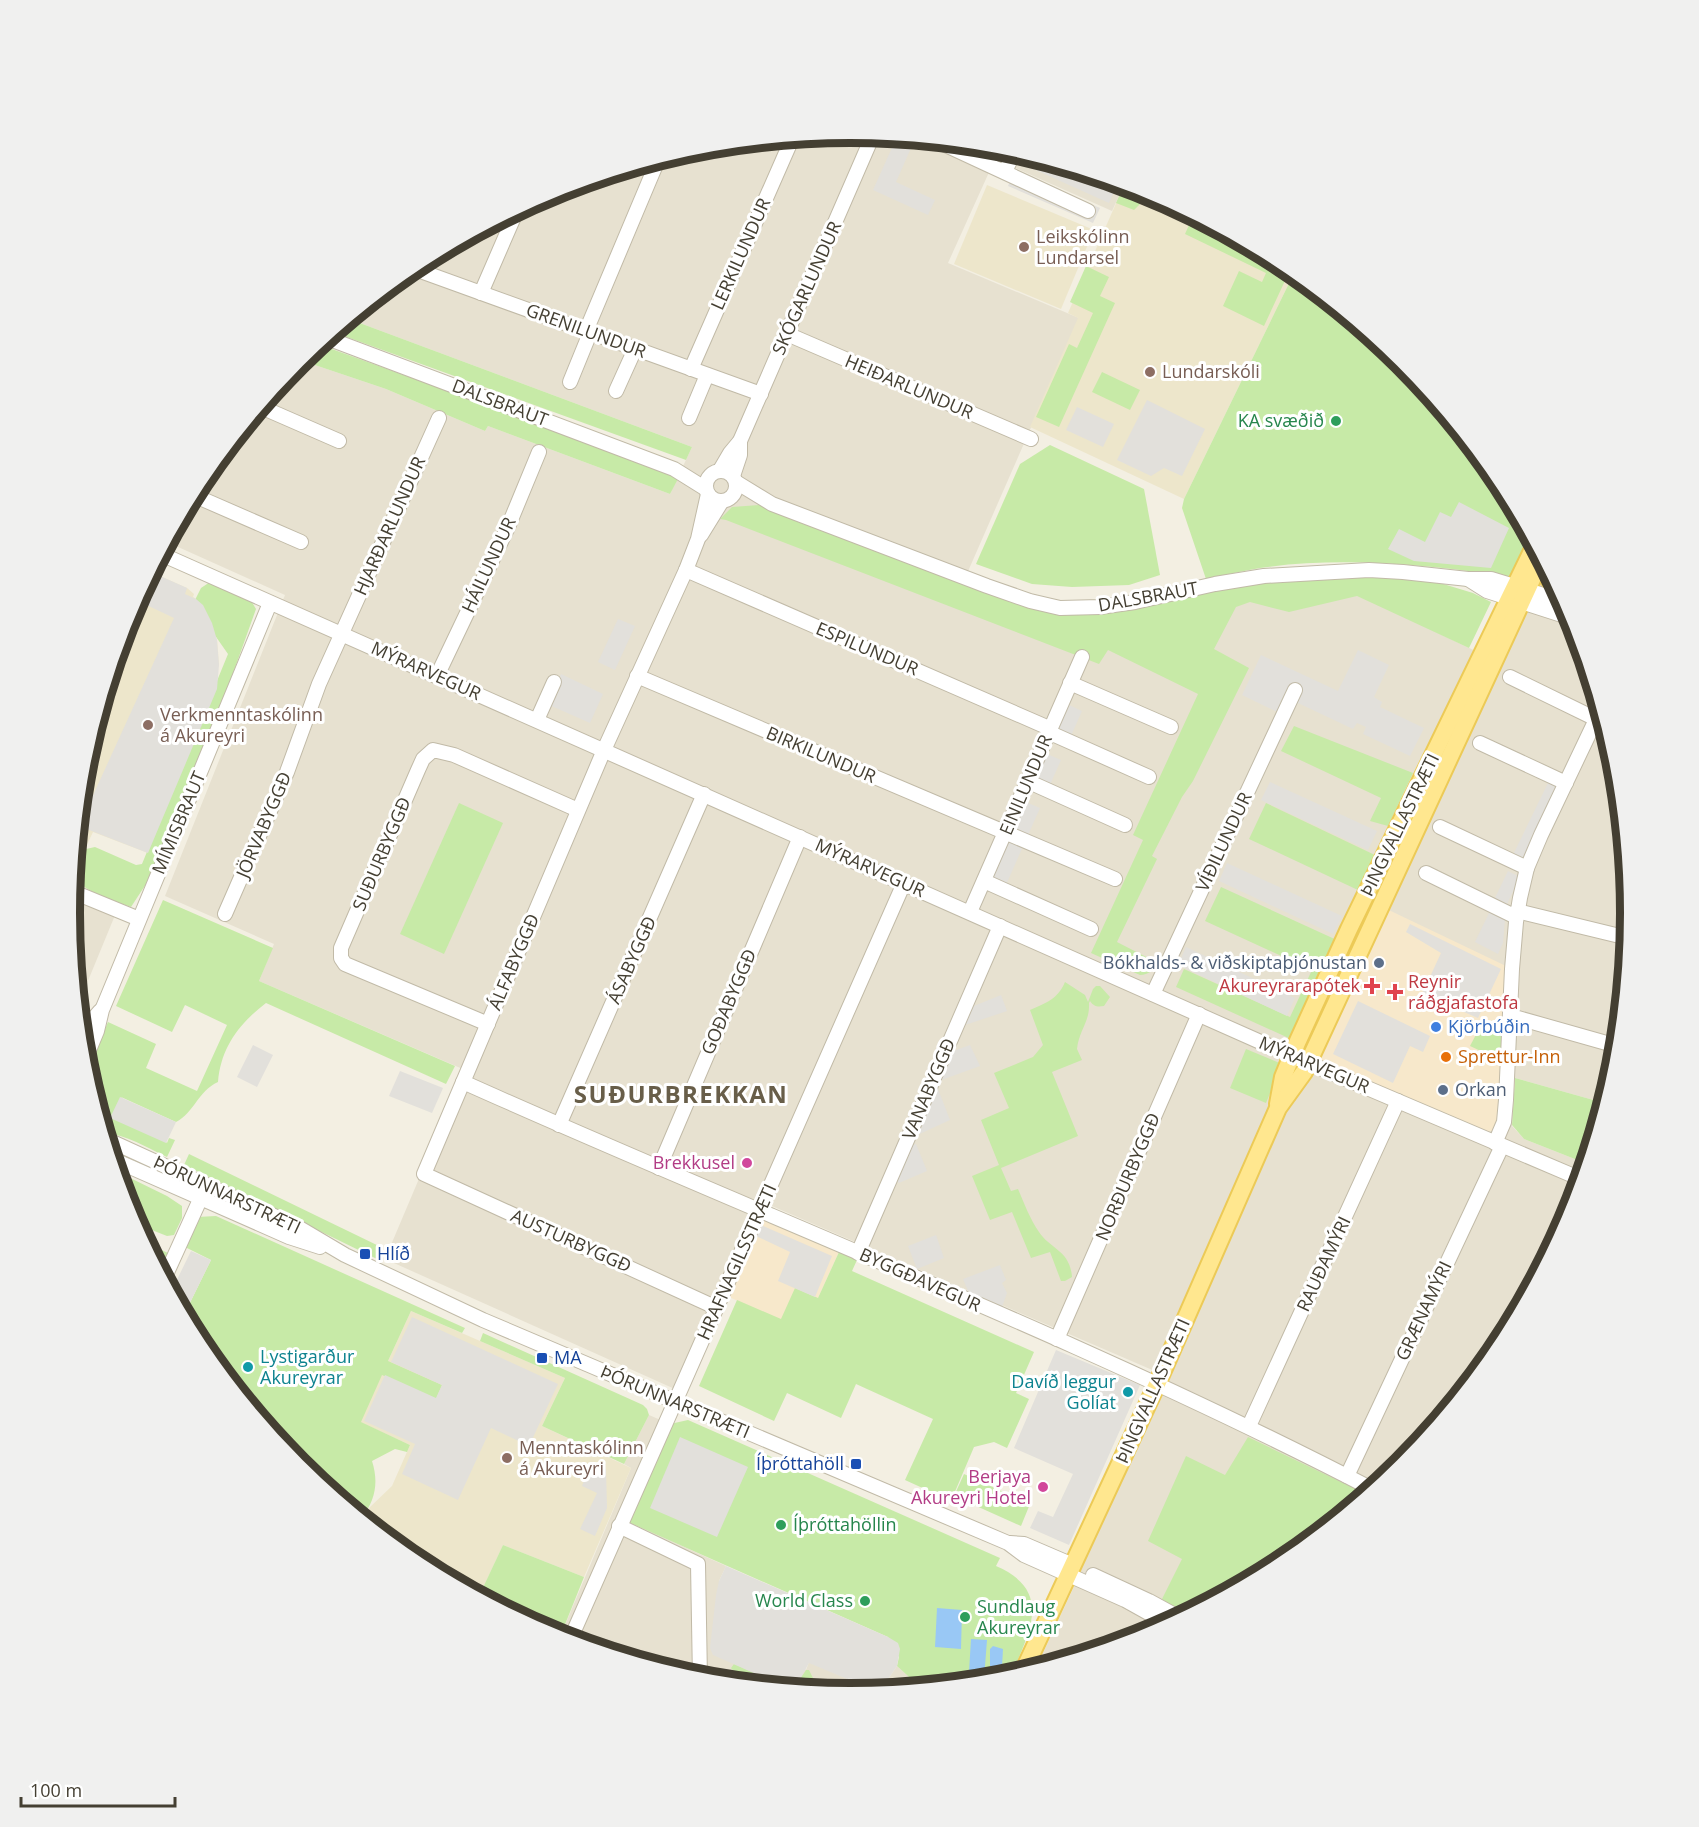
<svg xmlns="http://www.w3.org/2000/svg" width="1699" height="1827" font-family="'Open Sans',sans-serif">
<rect width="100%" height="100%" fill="#f3efe2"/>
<!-- residential -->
<g fill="#e7e1d0">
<path d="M850 133 1002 148 1124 185 1112 211 995 159 948 263 1079 318 955 601 1105 642 1235 599 1350 591 1486 656 1536 549 1571 615 1615 762 1630 914 1615 1066 1604 1103 1515 1078 1498 1107 1513 1113 1512 1126 1524 1139 1585 1163 1570 1212 1498 1347 1401 1466 1283 1563 1148 1635 1036 1668 1072 1591 1164 1375 760 1201 677 1390 385 1259 465 1070 259 981 274 944 165 896 285 595 167 542 201 480 298 361 300 360 386 389 485 431 488 426 670 494 692 447 349 319 416 264 551 192 698 148Z"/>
<path d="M71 889 118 908 78 1005 69 914Z"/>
<path d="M649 1415 670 1424 629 1522 726 1566 719 1581 806 1670 809 1662 864 1686 875 1687 886 1682 897 1666 920 1687 849 1694 697 1679 560 1637 631 1468 624 1464Z"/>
</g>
<!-- commercial -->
<g fill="#f7e8cb">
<path d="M1372 902 1506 966 1502 1080 1515 1078 1513 1113 1498 1107 1496 1127 1492 1131H1487L1300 1059Z"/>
<path d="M763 1218 839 1252 818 1298 781 1320 729 1297Z"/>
</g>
<!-- education -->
<g fill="#ede6cb">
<path d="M987 185 1094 230 1061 309 954 264Z"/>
<path d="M1124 185 1149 193 1283 265 1294 273 1184 499 1030 427 1078 318 1068 313Z"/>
<path d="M151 572 187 588 194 594 193 597 196 599 217 640 219 665 148 853 93 832 73 874 84 761 129 615Z"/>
<path d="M411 1311 565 1378 542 1426 631 1468 584 1577 503 1545 479 1596 416 1562 362 1518 370 1507 392 1486 410 1445 360 1422Z"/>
</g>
<!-- green -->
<g fill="#c7eaa7">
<path d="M1124 185 1153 195 1146 198 1134 210 1116 203Z"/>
<path d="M1193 216 1283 265 1290 270 1264 326 1223 306 1239 271 1262 282 1266 273 1185 234Z"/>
<path d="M1086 266 1109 277 1100 296 1115 303 1059 427 1036 417 1069 344 1077 348 1093 313 1070 302Z"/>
<path d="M1294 273 1402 362 1499 480 1532 543 1515 578C1434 565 1342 556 1260 568 1242 571 1224 575 1206 579L1182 508 1184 499Z"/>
<path d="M349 319 692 447 686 460 333 332Z"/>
<path d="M318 344 680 475 670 494 488 426 485 431 386 389 300 360Z"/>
<path d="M1102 372 1140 390 1130 410 1092 392Z"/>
<path d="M1050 445 1144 489 1160 575 1129 585 1072 587 1032 584 976 564 1020 464Z"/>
<path d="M759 505 1001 598 1125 608 1272 581 1395 575 1440 583 1473 593 1491 602 1469 648 1357 596 1289 612 1250 602 1236 607 1214 649 1249 668 1193 781 1182 797 1152 856 1157 859 1117 942 1158 963C1153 970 1149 975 1140 975L1091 953 1143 840 1133 835 1198 694 1108 650 1099 664 726 520 720 519 732 507Z"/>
<path d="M210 582 250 599 256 609 221 707 148 881 131 907C118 902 75 889 75 875 74 867 82 856 86 849L95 847 136 865 142 864 228 654 193 604 201 588Z"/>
<path d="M1294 726 1413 773 1388 826 1370 821 1381 798 1281 751Z"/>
<path d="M459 803 503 823 444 954 400 934Z"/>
<path d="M1266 803 1377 856 1360 891 1249 839Z"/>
<path d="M1221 887 1339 941 1293 1040 1176 987 1184 969 1290 1017 1312 970 1205 921Z"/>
<path d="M163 900 273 948 259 981 455 1066 446 1084 266 1003C239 1024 221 1047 218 1082 198 1091 194 1113 176 1122L121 1097 167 1143 169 1138 175 1140 167 1157C147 1148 126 1134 104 1133L86 1073 108 1022 156 1044 146 1068 197 1091 227 1025 185 1005 172 1032 116 1006Z"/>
<path d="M1065 982 1085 995 1088 1002 1093 989 1096 986H1100L1110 997 1104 1006C1098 1007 1094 1007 1090 1001L1089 1003C1090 1022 1079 1030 1077 1049L1082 1060 1052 1072 1078 1136 1001 1168 1011 1191 1018 1189C1024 1203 1030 1219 1039 1232 1050 1249 1070 1250 1072 1277L1065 1281H1061L1050 1252 1031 1258 1012 1212 990 1220 972 1176 999 1165 981 1120 1009 1108 994 1073 1033 1057 1043 1045 1030 1010C1046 1003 1058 999 1065 982Z"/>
<path d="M1480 1027 1506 1028 1504 1062 1470 1046Z"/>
<path d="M1246 1049 1282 1064 1266 1103 1230 1088Z"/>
<path d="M1515 1078 1604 1103 1585 1163 1524 1139 1512 1125Z"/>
<path d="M189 1154 383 1248 377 1259 184 1165Z"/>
<path d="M115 1167 123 1171 122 1174 167 1196 182 1206V1218L174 1235 167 1236 134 1223 128 1212Z"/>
<path d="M216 1216 465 1328 462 1333 411 1311 388 1361 442 1385 436 1399 382 1375 361 1422 410 1445 407 1452 395 1449 372 1461C379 1483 375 1500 362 1518L297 1465 200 1347 184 1315 211 1260 183 1246 197 1217Z"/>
<path d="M145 1242 170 1254 161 1273Z"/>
<path d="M839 1252 857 1260 852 1271 1034 1352 1016 1393 1029 1399 1007 1448 994 1442 974 1447 951 1501 905 1480 933 1419 856 1384 841 1418 787 1393 774 1421 699 1386 737 1300 781 1319 795 1288 818 1298Z"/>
<path d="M483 1333 643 1405 647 1409 649 1415 624 1464 542 1426 565 1378 480 1341Z"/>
<path d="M688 1420 1000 1558 996 1566C1054 1591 1029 1632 1011 1676L1001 1679 920 1687 897 1666 899 1657 888 1637 628 1522 670 1424Z"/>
<path d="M1248 1437 1366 1494 1283 1563 1185 1615 1162 1599 1182 1559 1148 1541 1186 1456 1225 1475Z"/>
<path d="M964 1474 1030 1504 1021 1526 954 1496Z"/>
<path d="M503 1545 584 1577 560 1637 550 1634 479 1596Z"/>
<path d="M734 1664 782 1685C794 1687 799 1681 806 1670H809L814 1680 810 1685 801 1689 746 1684 731 1668Z"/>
</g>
<!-- parking -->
<g fill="#e2e0db">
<path d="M895 141 911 148 896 182 935 200 928 215 873 190Z"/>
<path d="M1034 158 1118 183 1109 203 1029 167Z"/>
<path d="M1015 170 1100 208 1093 223 1008 186Z"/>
<path d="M1147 400 1205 429 1182 476 1164 468 1151 476 1117 460Z"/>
<path d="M1077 407 1114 424 1103 447 1066 430Z"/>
<path d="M1459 502 1509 528 1491 568 1414 561 1388 549 1399 529 1425 542 1440 512 1451 517Z"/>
<path d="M151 572 187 588 185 594 196 599 203 605 212 623 217 640 219 665 217 689 148 853 79 826 174 618 136 600Z"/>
<path d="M618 619 635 626 615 670 598 662Z"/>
<path d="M1358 650 1389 665 1374 697 1382 702 1380 707 1424 728 1410 756 1363 734 1366 727 1357 723 1353 729 1298 703 1290 718 1242 695 1261 655 1338 691Z"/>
<path d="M561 674 603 694 590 723 547 704Z"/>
<path d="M1067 704 1082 711 1070 738 1055 731Z"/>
<path d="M1045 753 1061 760 1049 787 1034 780Z"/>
<path d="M1270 782 1377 831 1368 850 1261 800Z"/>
<path d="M1548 783 1560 788 1524 863 1512 857Z"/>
<path d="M1026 802 1040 808 1005 887 990 881Z"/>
<path d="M1227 863 1342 916 1333 934 1219 881Z"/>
<path d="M1508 871 1520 877 1507 904 1495 898Z"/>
<path d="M1490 911 1505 919 1503 943 1498 954 1475 942Z"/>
<path d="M1410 924 1501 969 1478 1018 1422 994 1441 953 1406 932Z"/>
<path d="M1186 947 1295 998 1287 1016 1178 965Z"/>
<path d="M1001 995 1007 1011 959 1027 969 1008Z"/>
<path d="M1358 1001 1430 1036 1423 1052 1410 1046 1393 1083 1333 1054Z"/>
<path d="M253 1045 273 1055 257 1087 237 1077Z"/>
<path d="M970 1045 980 1066 936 1082 948 1053Z"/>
<path d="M400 1071 443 1088 432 1113 389 1096Z"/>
<path d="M936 1084 950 1120 911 1138Z"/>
<path d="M120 1097 176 1122 166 1143 110 1118Z"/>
<path d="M916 1144 927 1171 899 1183 894 1178 908 1146Z"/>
<path d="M761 1225 832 1256 815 1297 778 1281 790 1252 756 1236Z"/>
<path d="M936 1235 944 1258 917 1269 908 1246Z"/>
<path d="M191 1251 211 1260 184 1315 171 1292Z"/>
<path d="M1000 1265 1006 1280 1002 1283 1007 1293 1002 1307 968 1291 963 1279Z"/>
<path d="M412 1317 558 1384 529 1446 491 1428 458 1500 402 1474 415 1444 364 1421 385 1375 436 1398 442 1385 391 1362Z"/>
<path d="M1056 1350 1140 1385 1069 1545 1030 1528 1038 1511 1053 1517 1073 1474 1014 1448Z"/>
<path d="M680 1437 748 1467 717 1537 650 1508Z"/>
<path d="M591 1463 606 1469 607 1508 595 1536 580 1529 597 1493 582 1486Z"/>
<path d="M726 1566 888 1637 898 1643 900 1649 897 1666 886 1682 875 1687 864 1686 809 1663 799 1681 790 1686 781 1685 713 1655 710 1648 716 1595 719 1581Z"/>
</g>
<!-- water -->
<g fill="#99c8f5">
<path d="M937 1608 962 1610 961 1649 935 1647Z"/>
<path d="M971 1639 987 1640 984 1679 968 1678V1676L964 1675V1672H969Z"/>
<path d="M993 1646 1003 1649 1002 1667 990 1666V1649Z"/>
</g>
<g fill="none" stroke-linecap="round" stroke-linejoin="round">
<defs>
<g id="minor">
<path d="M939 142 1088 211"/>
<path d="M1005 172 1014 152"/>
<path d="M412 268 761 394"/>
<path d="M481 293 517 210"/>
<path d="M586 331 658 160"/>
<path d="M787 334 1031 439"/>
<path d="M327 338 674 469 706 489"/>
<path d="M691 369 792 139"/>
<path d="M570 382 590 333"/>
<path d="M616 391 635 349"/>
<path d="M261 407 339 441"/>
<path d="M689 418 707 375"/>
<path d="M720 470 730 453 740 441 873 135"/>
<circle cx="721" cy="486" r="15"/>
<path d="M733 476 740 455V441"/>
<path d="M736 482 772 504 987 586 1030 601 1060 608 1100 607 1135 602 1215 584 1264 576 1369 570 1403 572 1468 579H1491L1563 601"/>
<path d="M708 494 698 539 686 570 604 750 424 1174 717 1308"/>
<path d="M193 495 301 542"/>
<path d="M701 535 722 501"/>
<path d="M161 554 1292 1056 1581 1179"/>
<path d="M686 570 1049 728"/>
<path d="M1468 579 1487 591 1571 618"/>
<path d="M437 676 508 527 539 452"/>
<path d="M637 676 1115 879"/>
<path d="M1510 677 1596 719"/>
<path d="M1070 683 1171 727"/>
<path d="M537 720 554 682"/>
<path d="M1048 732 1149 777"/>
<path d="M1480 743 1566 783"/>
<path d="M1027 781 1125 825"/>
<path d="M1440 827 1527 868"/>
<path d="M1426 873 1516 917"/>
<path d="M984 881 1091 929"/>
<path d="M71 891 139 919"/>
<path d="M1517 911 1628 938"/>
<path d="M970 912 1082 657"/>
<path d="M225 914 287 772 319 684 439 418"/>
<path d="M1153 994 1295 690"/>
<path d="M1511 1016 1617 1046"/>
<path d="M488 1024 345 964 341 958V948L418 770 423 759 433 750 454 755 578 810"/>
<path d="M81 1039 87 1026 100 1011"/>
<path d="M84 1062 97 1031 102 1010 270 603"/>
<path d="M463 1082C766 1218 1077 1336 1372 1489"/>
<path d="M559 1125 704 794"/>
<path d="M106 1139 296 1226 345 1255 483 1320 1008 1543 1024 1555 1125 1600 1168 1624"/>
<path d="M1495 1143 1504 1122 1506 1100 1512 969 1516 922 1520 898 1527 868 1541 835 1600 711"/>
<path d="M112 1159 289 1237 320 1247"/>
<path d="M659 1168 800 837"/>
<path d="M858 1253 1000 926"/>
<path d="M164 1279 203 1193"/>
<path d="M1057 1339 1199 1014"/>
<path d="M1249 1426 1398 1101"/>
<path d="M1347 1476 1502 1146"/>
<path d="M619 1526 698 1564 700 1679"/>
<path d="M1010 1543 1024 1544 1073 1565"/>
<path d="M1093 1575 1149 1601 1180 1618"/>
<path d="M570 1640 904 883"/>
</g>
<g id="major">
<path d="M1546 569 1549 579 1557 589"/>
<path d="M1278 1104 1283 1077 1297 1043 1349 929 1534 547"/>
<path d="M1023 1672 1157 1384 1278 1108 1304 1072 1541 560"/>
</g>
</defs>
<!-- minor casing -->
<use href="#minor" stroke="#c1baa7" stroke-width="16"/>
<!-- major casing -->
<use href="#major" stroke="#ecca57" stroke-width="20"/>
<!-- minor -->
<use href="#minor" stroke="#fff" stroke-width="14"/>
<!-- major -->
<use href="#major" stroke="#ffe78f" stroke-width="16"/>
</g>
<!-- markers -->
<g fill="#8d6e63" stroke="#fff" stroke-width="2">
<circle cx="1024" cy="247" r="6"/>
<circle cx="1150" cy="372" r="6"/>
<circle cx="148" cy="725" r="6"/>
<circle cx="507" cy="1458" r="6"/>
</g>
<g fill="#2e9e5b" stroke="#fff" stroke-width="2">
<circle cx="1336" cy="421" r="6"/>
<circle cx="781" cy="1525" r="6"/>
<circle cx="865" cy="1601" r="6"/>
<circle cx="965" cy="1617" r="6"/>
</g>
<g fill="#5c6f8a" stroke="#fff" stroke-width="2">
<circle cx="1379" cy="963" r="6"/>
<circle cx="1443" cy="1090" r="6"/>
</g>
<g fill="#e0444e" stroke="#fff" stroke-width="2">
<path d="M1369 977h6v6h6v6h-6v6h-6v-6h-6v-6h6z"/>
<path d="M1392 983h6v6h6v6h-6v6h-6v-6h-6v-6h6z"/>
</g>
<circle fill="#3f7fe0" stroke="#fff" stroke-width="2" cx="1436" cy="1027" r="6"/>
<circle fill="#e8710a" stroke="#fff" stroke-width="2" cx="1446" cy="1057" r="6"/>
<g fill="#d1479c" stroke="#fff" stroke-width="2">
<circle cx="747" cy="1163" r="6"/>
<circle cx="1043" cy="1487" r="6"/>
</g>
<g fill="#1a4fb4" stroke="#fff" stroke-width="2">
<rect x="359" y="1248" width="12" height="12" rx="3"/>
<rect x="536" y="1352" width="12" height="12" rx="3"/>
<rect x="850" y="1458" width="12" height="12" rx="3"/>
</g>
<g fill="#0f9aa8" stroke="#fff" stroke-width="2">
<circle cx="248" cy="1367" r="6"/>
<circle cx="1128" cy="1392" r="6"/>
</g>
<g text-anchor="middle" stroke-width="6" stroke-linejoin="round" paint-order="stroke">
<!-- education labels -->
<g font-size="18" fill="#785e54" stroke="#fff" text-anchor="start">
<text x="1036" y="243">Leikskólinn<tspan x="1036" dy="21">Lundarsel</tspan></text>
<text x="1162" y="378">Lundarskóli</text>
<text x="160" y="721">Verkmenntaskólinn<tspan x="160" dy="21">á Akureyri</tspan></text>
<text x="519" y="1454">Menntaskólinn<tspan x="519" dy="21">á Akureyri</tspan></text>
</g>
<!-- street labels -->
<g font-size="18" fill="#443f32" stroke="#fff">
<text transform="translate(741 254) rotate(-66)" y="6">LERKILUNDUR</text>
<text transform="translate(807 288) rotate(-66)" y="6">SKÓGARLUNDUR</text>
<text transform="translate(586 331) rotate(20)" y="6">GRENILUNDUR</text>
<text transform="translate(909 387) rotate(23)" y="6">HEIÐARLUNDUR</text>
<text transform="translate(500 403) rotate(21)" y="6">DALSBRAUT</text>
<text transform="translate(390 526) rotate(-66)" y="6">HJARÐARLUNDUR</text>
<text transform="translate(489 565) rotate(-65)" y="6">HÁILUNDUR</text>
<text transform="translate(1148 597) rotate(-10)" y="6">DALSBRAUT</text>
<text transform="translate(867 649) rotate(23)" y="6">ESPILUNDUR</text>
<text transform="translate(426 671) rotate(24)" y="6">MÝRARVEGUR</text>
<text transform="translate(821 755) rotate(23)" y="6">BIRKILUNDUR</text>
<text transform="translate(1026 785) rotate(-67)" y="6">EINILUNDUR</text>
<text transform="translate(179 823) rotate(-67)" y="6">MÍMISBRAUT</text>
<text transform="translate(264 825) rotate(-67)" y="6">JÖRVABYGGÐ</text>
<text transform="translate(1400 825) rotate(-64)" y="6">ÞINGVALLASTRÆTI</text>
<text transform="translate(1224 842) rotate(-65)" y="6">VÍÐILUNDUR</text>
<text transform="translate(382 854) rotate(-67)" y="6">SUÐURBYGGÐ</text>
<text transform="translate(870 868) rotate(24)" y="6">MÝRARVEGUR</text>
<text transform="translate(632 960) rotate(-66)" y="6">ÁSABYGGÐ</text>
<text transform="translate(514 962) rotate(-67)" y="6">ÁLFABYGGÐ</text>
<text transform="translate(729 1002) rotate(-67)" y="6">GOÐABYGGÐ</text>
<text transform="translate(1314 1065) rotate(23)" y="6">MÝRARVEGUR</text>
<text transform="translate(929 1089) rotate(-67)" y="6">VANABYGGÐ</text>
<text transform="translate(1128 1177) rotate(-67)" y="6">NORÐURBYGGÐ</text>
<text transform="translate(227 1195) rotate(25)" y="6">ÞÓRUNNARSTRÆTI</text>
<text transform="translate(571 1241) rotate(24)" y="6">AUSTURBYGGÐ</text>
<text transform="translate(737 1262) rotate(-66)" y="6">HRAFNAGILSSTRÆTI</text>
<text transform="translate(1324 1264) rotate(-65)" y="6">RAUÐAMÝRI</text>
<text transform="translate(920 1280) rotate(24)" y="6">BYGGÐAVEGUR</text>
<text transform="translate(1424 1311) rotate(-65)" y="6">GRÆNAMÝRI</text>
<text transform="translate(1153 1391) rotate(-66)" y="6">ÞINGVALLASTRÆTI</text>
<text transform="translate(675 1402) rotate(23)" y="6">ÞÓRUNNARSTRÆTI</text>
</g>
<!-- leisure labels -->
<g font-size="18" fill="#27864d" stroke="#fff" text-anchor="end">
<text x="1324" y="427">KA svæðið</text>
<text x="793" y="1531" text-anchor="start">Íþróttahöllin</text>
<text x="853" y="1607">World Class</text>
<text x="977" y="1613" text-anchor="start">Sundlaug<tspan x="977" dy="21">Akureyrar</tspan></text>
</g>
<!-- service labels -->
<g font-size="18" fill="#4e5e75" stroke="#fff" text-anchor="end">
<text x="1367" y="969">Bókhalds- &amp; viðskiptaþjónustan</text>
<text x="1455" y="1096" text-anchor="start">Orkan</text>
</g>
<!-- health labels -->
<g font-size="18" fill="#be3a42" stroke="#fff" text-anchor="start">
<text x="1408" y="988">Reynir<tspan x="1408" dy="21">ráðgjafastofa</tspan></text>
<text x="1360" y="992" text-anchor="end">Akureyrarapótek</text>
</g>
<!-- shop labels -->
<g font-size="18" fill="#366cbe" stroke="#fff" text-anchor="start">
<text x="1448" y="1033">Kjörbúðin</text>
</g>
<!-- food labels -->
<g font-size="18" fill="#c56008" stroke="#fff" text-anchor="start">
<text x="1458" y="1063">Sprettur-Inn</text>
</g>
<!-- hotel labels -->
<g font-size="18" fill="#b23c85" stroke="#fff" text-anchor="end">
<text x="735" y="1169">Brekkusel</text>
<text x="1031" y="1483">Berjaya<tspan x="1031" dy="21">Akureyri Hotel</tspan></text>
</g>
<!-- transit labels -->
<g font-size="18" fill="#164399" stroke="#fff" text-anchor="start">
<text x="377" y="1260">Hlíð</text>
<text x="554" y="1364">MA</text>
<text x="844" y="1470" text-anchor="end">Íþróttahöll</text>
</g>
<!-- culture labels -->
<g font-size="18" fill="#0d838f" stroke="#fff" text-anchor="start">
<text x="260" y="1363">Lystigarður<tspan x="260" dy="21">Akureyrar</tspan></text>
<text x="1116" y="1388" text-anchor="end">Davíð leggur<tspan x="1116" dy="21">Golíat</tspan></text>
</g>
<!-- district labels -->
<g font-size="24" font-weight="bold" letter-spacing="1.5" fill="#685e49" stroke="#fff">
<text x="681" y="1103">SUÐURBREKKAN</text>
</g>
</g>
<!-- crop -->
<path d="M0 0H1699V1827H0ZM80 913a770 770 0 1 1 1540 0a770 770 0 1 1-1540 0Z" fill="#f0f0ef" fill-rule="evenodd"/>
<path fill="none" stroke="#443f32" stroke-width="8" d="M80 913a770 770 0 1 1 1540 0a770 770 0 1 1-1540 0Z"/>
<!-- scale -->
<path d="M21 1797v9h154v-9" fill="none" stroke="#443f32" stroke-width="3"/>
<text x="30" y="1797" font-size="18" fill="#443f32" stroke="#ffffff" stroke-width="4.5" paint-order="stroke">100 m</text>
</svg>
